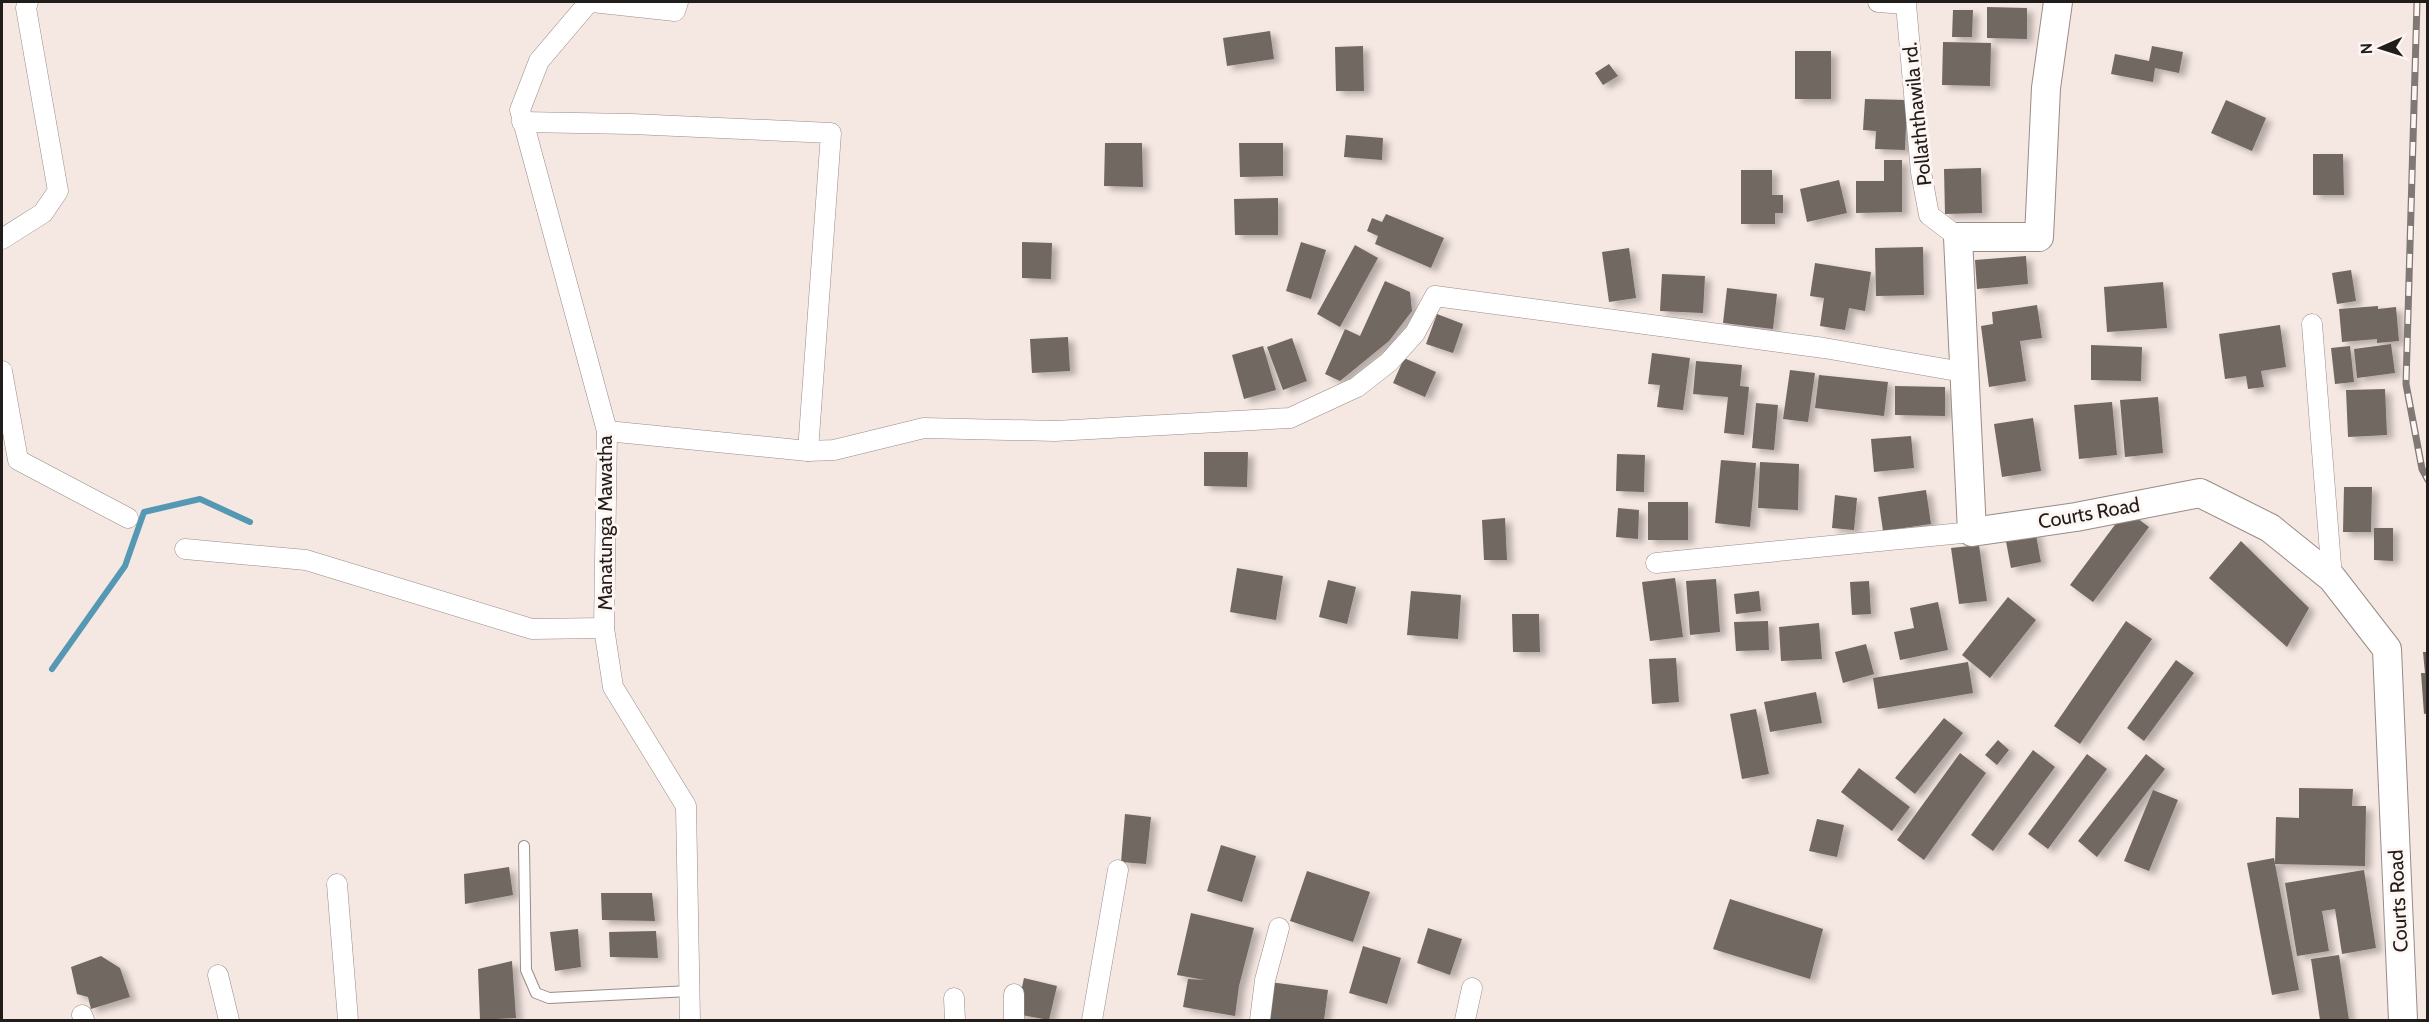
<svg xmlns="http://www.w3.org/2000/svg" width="2429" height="1022" font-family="Cabin,sans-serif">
<defs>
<filter id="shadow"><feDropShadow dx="6" dy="4" stdDeviation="3" flood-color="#0004"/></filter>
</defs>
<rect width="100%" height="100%" fill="#f5e7e2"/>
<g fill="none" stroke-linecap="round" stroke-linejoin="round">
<!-- stream -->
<path stroke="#5498b3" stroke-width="6" d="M52 669 125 566 144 512 200 499 250 522"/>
</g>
<!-- building -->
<g fill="#726762" filter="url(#shadow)">
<path d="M1987 7 2027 8V39L1987 38Z"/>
<path d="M1953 10H1973L1972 37H1952Z"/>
<path d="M1270 31 1274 59 1227 66 1223 38Z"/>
<path d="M1943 42 1991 43 1990 86 1942 85Z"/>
<path d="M1363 46 1364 91H1336L1335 47Z"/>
<path d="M2152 46 2183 52 2179 73 2155 68 2153 82 2111 74 2115 54 2149 61Z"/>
<rect x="1795" y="51" width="36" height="48"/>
<path d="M1609 64 1618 76 1603 85 1595 73Z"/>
<path d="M1865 99 1907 100 1905 150 1875 149 1876 131 1863 130Z"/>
<path d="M2226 100 2266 118 2252 151 2211 133Z"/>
<path d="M1346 135 1383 138 1382 160 1344 157Z"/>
<path d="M1105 143H1142L1143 187 1104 186Z"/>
<path d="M1239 143H1283V176L1240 177Z"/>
<path d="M2313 154H2343L2344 195H2313Z"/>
<path d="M1884 160H1902V212L1856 213V181H1884Z"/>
<path d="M1981 168 1982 213 1945 214 1944 169Z"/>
<path d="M1741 170H1772V195H1783V213H1775V224H1741Z"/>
<path d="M1839 180 1847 213 1807 222 1800 189Z"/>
<path d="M1278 198V235H1235L1234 199Z"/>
<path d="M1386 214 1444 238 1431 268 1375 244 1378 236 1367 231 1372 218 1382 222Z"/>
<path d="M1022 242 1052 243 1051 279 1022 278Z"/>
<path d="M1301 242 1326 250 1311 299 1286 291Z"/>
<path d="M1355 245 1378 258 1340 327 1317 314Z"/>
<path d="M1923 247 1924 295 1876 296 1875 248Z"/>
<path d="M1629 248 1636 298 1609 302 1602 252Z"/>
<path d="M2026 256 2028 284 1977 289 1975 260Z"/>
<path d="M1815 263 1871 272 1865 311 1849 308 1845 330 1820 326 1824 298 1810 296Z"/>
<path d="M2351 270 2356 301 2337 304 2332 273Z"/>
<path d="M1662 274 1705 276 1703 313 1660 311Z"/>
<path d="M1385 281 1410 292 1412 311 1389 341 1340 381 1325 374 1345 329 1360 336Z"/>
<path d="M2163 282 2167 328 2107 332 2104 287Z"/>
<path d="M1727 288 1777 294 1773 329 1723 323Z"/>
<path d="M2037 305 2042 338 2020 341 2026 381 1989 387 1981 326 1993 324 1992 312Z"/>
<path d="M2378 306V309L2396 307 2399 341 2377 343V339L2342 342 2339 309Z"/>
<path d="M1437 314 1463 324 1453 353 1426 344Z"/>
<path d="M2280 325 2286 367 2261 371 2264 387 2248 389 2246 376 2225 379 2219 334Z"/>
<path d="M1068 337 1070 371 1032 373 1030 339Z"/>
<path d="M1292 338 1307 381 1283 390 1267 347Z"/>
<path d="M2391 344 2395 373 2357 378 2354 349Z"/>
<path d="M2091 345 2142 347 2141 381 2091 380Z"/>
<path d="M1263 346 1276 390 1244 399 1232 355Z"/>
<path d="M2350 346 2354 382 2335 384 2331 348Z"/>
<path d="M1652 353 1690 358 1683 410 1657 407 1660 385 1648 384Z"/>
<path d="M1404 358 1436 372 1425 397 1393 383Z"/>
<path d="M1696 361 1742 365 1740 386 1749 387 1744 435 1724 433 1728 397 1693 394Z"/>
<path d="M1790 370 1815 373 1808 422 1783 419Z"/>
<path d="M1819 375 1888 382 1884 416 1815 408Z"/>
<path d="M1895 386 1945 387V416L1895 415Z"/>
<path d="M2385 389 2387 435 2348 437 2346 390Z"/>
<path d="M2158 397 2163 453 2125 457 2120 400Z"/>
<path d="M2112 402 2117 455 2079 459 2074 405Z"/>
<path d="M1756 403 1778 405 1774 450 1752 448Z"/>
<path d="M2033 418 2041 471 2002 477 1994 424Z"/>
<path d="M1911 436 1914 468 1874 472 1871 439Z"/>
<path d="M1204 452H1248L1247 487 1204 486Z"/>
<path d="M1617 454 1645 455 1644 492 1616 491Z"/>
<path d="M1721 460 1756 463 1750 527 1715 523Z"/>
<path d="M1760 462 1799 464 1798 510 1758 508Z"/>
<path d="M2344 487H2372L2371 532H2343Z"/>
<path d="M1926 490 1931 524 1883 531 1878 497Z"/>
<path d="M1835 495 1857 498 1854 530 1832 528Z"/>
<rect x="1648" y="502" width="40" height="38"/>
<path d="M1618 508 1639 510 1638 539 1616 537Z"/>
<path d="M2126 510 2149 527 2093 602 2070 585Z"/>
<path d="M1505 518 1507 560H1484L1482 520Z"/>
<path d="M2374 528H2393V561L2374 560Z"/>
<path d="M2035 530 2041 562 2011 568 2005 536Z"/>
<path d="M2241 541 2309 608 2287 647 2209 578Z"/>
<path d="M1979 545 1987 601 1959 604 1951 548Z"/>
<path d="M1237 568 1283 576 1276 620 1230 612Z"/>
<path d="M1675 578 1683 637 1650 641 1642 582Z"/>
<path d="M1716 579 1720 632 1690 635 1686 581Z"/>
<path d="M1328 580 1356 587 1347 624 1319 617Z"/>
<path d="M1869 581 1871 614 1852 615 1850 582Z"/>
<path d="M1411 591 1461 595 1458 639 1407 635Z"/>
<path d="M1759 591 1761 611 1736 614 1734 594Z"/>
<path d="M2008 597 2036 620 1990 678 1962 655Z"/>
<path d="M1938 602 1948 650 1900 660 1894 632 1914 628 1910 608Z"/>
<path d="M1512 614H1539L1540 652H1513Z"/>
<path d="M1768 621 1769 650 1736 651 1734 622Z"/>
<path d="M2126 621 2152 639 2080 744 2054 726Z"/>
<path d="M1819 623 1822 659 1781 661 1779 627Z"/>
<path d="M1866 644 1874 674 1843 683 1835 652Z"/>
<path d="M2423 652H2428V713L2424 714 2421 673H2425Z"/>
<path d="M1676 658 1679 702 1652 704 1649 659Z"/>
<path d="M2176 660 2194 673 2144 741 2127 728Z"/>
<path d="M1968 662 1973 693 1878 709 1873 678Z"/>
<path d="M1816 692 1822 723 1770 732 1764 702Z"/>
<path d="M1756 709 1769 774 1742 779 1730 714Z"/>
<path d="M1944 718 1963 733 1915 794 1895 778Z"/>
<path d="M1998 740 2009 750 1997 765 1985 755Z"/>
<path d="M2033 750 2055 767 1993 851 1971 835Z"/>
<path d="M1960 753 1986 773 1924 860 1897 840Z"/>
<path d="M2087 754 2107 769 2048 849 2028 834Z"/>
<path d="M2146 754 2165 769 2097 857 2078 841Z"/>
<path d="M1859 768 1910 807 1892 831 1841 792Z"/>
<path d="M2299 788 2353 789 2352 806H2366L2365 866 2275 864 2299 990 2272 995 2247 863 2274 858 2275 863 2276 817 2299 818Z"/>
<path d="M2153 790 2178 800 2149 871 2124 861Z"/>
<path d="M1125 814 1151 817 1146 864 1121 862Z"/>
<path d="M1817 819 1844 825 1837 857 1809 851Z"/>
<path d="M1221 845 1256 856 1242 902 1207 891Z"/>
<path d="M509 867 513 895 465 904 464 874Z"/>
<path d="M2364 870 2376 948 2342 954 2335 909 2322 911 2329 951 2297 956 2285 883Z"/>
<path d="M1307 871 1370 892 1353 942 1290 921Z"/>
<path d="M601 893H652L655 921 602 920Z"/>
<path d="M1730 899 1823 929 1810 979 1713 949Z"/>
<path d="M1191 913 1254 928 1239 986 1235 1016 1183 1007 1188 979 1205 980 1177 975Z"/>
<path d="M1428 928 1462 939 1450 975 1417 963Z"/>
<path d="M578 929 581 967 555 971 550 932Z"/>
<path d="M656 931 658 958 610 957 609 932Z"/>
<path d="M1363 946 1401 958 1387 1004 1349 993Z"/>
<path d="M2339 955 2349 1020H2320L2311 959Z"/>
<path d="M101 956 120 968 130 997 91 1009 88 997 77 994 71 967Z"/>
<path d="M512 961 516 1018 480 1020 478 969Z"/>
<path d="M1024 978 1057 986 1049 1020 1016 1014Z"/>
<path d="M1270 982 1328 990 1324 1020H1264Z"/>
</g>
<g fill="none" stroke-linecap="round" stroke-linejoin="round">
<defs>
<path id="lane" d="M524 846 526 970 536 993 549 998 690 991"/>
<g id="street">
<path d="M589 2 539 61 520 110 607 431 604 628 613 687 686 806 690 1020"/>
<path d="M592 2 675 11 678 2"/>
<path d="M1878 2 1906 4 1921 172 1929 215 1958 237"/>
<path d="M522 122 632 124 831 133 808 451"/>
<path d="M2 239 43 213 58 191 26 8 28 2"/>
<path d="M2312 324 2332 578"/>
<path d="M2 371 18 460 128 518"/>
<path d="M607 431 808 451 834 450 924 428 1055 431 1290 418 1357 387 1389 362 1415 333 1435 296 1824 348 1963 372"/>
<path d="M185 549 306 560 532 629 604 628"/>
<path d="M1656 563 1972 532"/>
<path d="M337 884 348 1020"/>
<path d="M218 975 229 1020"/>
<path d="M954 998 955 1020"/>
<path d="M82 1015 84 1020"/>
<path d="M1014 1020V994"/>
<path d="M1092 1020 1118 870"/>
<path d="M1260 1020 1265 980 1279 928"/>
<path d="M1465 1020 1472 988"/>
</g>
<path id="secondary" d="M2058 2 2046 88 2039 237H1958L1972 532 2076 517 2200 493 2270 528 2332 578 2387 649 2403 1020"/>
</defs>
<!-- lane casing -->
<use href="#lane" stroke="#988c87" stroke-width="12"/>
<!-- street casing -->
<use href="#street" stroke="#988c87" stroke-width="21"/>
<!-- secondary casing -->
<use href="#secondary" stroke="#988c87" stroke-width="30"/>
<!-- lane -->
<use href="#lane" stroke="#fff" stroke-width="10"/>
<!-- street -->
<use href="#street" stroke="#fff" stroke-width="20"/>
<!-- secondary -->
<use href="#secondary" stroke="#fff" stroke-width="28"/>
<defs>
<path id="rail" d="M2417 2 2406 384 2422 469 2428 480"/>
</defs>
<!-- rail casing -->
<use href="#rail" stroke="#807874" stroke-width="7"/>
<!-- rail -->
<use href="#rail" stroke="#fef6f3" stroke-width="4.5" stroke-dasharray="14" stroke-linecap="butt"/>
</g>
<g text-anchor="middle" stroke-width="6" stroke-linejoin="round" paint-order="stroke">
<!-- street labels -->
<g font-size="20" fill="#211d1b" stroke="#fef6f3">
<text transform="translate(1917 114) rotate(-96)" y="7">Pollaththawila rd.</text>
<text transform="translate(2089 513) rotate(-10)" y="7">Courts Road</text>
<text transform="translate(605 523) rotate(-90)" y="7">Manatunga Mawatha</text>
<text transform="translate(2398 901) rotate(-93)" y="7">Courts Road</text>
</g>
</g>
<!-- border -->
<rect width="2429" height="1022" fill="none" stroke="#211d1b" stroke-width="6"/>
<!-- north arrow -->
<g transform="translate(2381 48) rotate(267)" stroke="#fef6f3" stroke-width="4.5" paint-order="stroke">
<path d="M0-4.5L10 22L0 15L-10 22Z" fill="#211d1b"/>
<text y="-9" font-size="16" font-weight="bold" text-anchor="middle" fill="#211d1b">N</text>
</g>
</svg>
